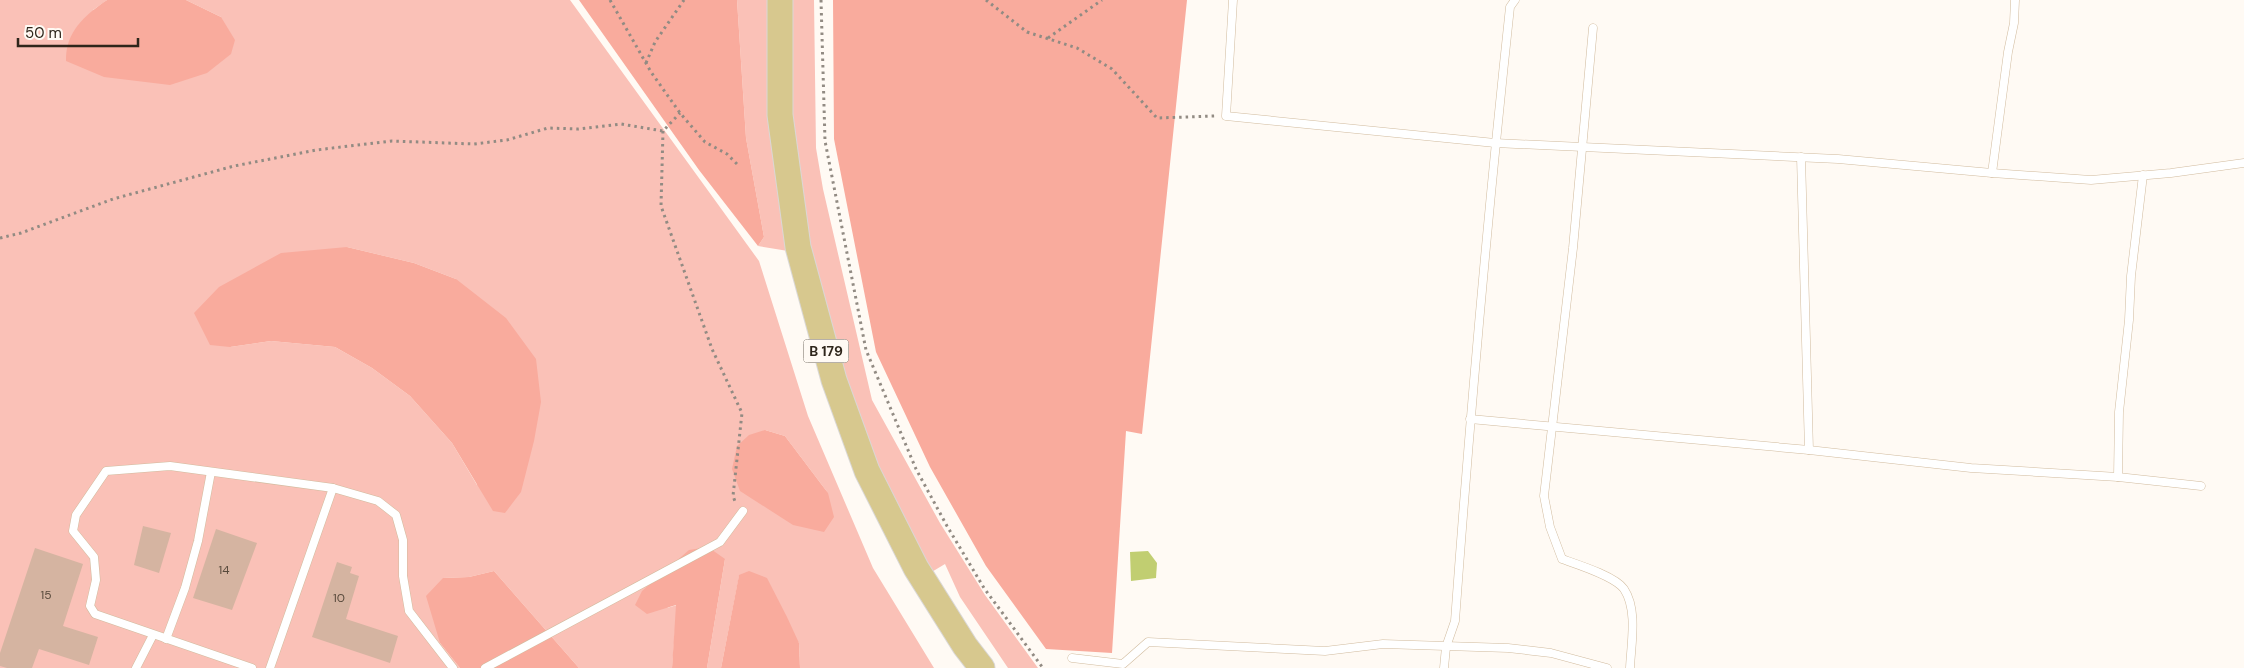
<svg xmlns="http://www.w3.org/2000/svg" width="2244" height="668" font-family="'DM Sans',sans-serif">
<rect width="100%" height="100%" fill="#fffaf4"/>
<!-- green -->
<g fill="#fac1b7" fill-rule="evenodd">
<path d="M0 0H107L93 10 221 17 186 0H570L759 261 808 416 873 568 934 668H800L799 643 739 576 721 668H707L725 559 667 608 677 605 672 668H579L494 571 469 577 443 578 440 643 460 668H0ZM347 247 414 263 456 279 477 485 452 443 410 396 372 368 335 347 271 341 230 347ZM765 430 785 436 828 493Z"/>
<path d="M737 0H768L788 251 758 246 764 237 746 138Z"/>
<path d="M786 0H814L816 148 823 189 872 400 940 523 985 595 1038 668H1008L960 597 945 564 930 573 906 529 855 414 810 254 793 141Z"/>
</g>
<!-- forest -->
<g fill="#f9ab9d">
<path d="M107 0H186L221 17 235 40 231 54 207 73 170 85 104 77 66 61C65 32 85 15 107 0Z"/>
<path d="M579 0H737L746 138 764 237 758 246 699 170Z"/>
<path d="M833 0H1187L1142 434 1126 431 1112 653 1046 649 986 566 930 467 876 352 834 139Z"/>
<path d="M347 247 414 263 456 279 506 318 536 359 541 402 534 441 521 492 505 513 493 511 452 443 410 396 372 368 335 347 271 341 230 347 210 345 194 313 219 287 281 253Z"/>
<path d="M765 430 785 436 828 493 834 517 824 532 793 525 740 491 732 469 737 446 749 435Z"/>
<path d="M708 547 725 559 707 668H672L676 605 647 614 635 605 642 591 689 550Z"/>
<path d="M494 571 579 668H460L440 643 426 596 443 578 469 577Z"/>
<path d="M749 571 767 578 787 617 799 643 800 668H721L739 575Z"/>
</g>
<!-- water -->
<path fill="#c1ce71" d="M1148 551 1157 563 1156 578 1131 581 1130 552Z"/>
<!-- building -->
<g fill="#d5b4a1">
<path d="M143 526 171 533 159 573 134 565Z"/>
<path d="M216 529 257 543 232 610 193 598Z"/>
<path d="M35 548 83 564 63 626 98 637 89 665 39 649 32 668H7L0 666V653Z"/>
<path d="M337 562 352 567 350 573 359 576 346 619 398 636 390 663 312 637Z"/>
</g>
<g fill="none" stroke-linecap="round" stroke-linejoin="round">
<defs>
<g id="lane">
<path d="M1233 0 1226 116 1495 143 1838 159 1992 173 2091 180 2171 173 2244 163"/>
<path d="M1593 28 1573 248 1544 496 1550 527 1562 559C1576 564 1615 576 1624 589 1638 610 1631 644 1630 668"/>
<path d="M1801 157 1809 450"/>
<path d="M1992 173 2008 52 2014 23 2015 0"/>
<path d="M1470 419 1809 450 1971 468 2118 477 2201 486"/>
<path d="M2118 477 2119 412 2129 320 2131 276 2143 175"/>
<path d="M166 639 185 588 198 541 211 472"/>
<path d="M1072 658 1123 664 1148 642 1325 651 1383 644 1508 648 1551 653 1607 668"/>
<path d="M136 668 153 635"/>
<path d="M252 668 95 614 90 606 96 580 94 557 73 531 76 515 106 471 170 466 333 488 378 501 396 515 403 540V576L409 611 453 668"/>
<path d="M270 668 333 488"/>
<path d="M485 668 720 542 743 511"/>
<path d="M1444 668 1446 647 1455 621C1470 416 1488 211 1510 7L1515 0"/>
</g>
<path id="primary" d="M780 0V115L798 247 834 380 867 471 916 568 965 646 982 668"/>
</defs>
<!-- lane casing -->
<use href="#lane" stroke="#d1bb9e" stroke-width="9"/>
<!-- primary casing -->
<use href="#primary" stroke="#dad8d6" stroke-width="27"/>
<!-- path -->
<g stroke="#928b83" stroke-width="3" stroke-dasharray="2.5 4" stroke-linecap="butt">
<path d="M610 0 651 72 680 113 705 142 727 154 738 165"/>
<path d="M821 0 825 141 866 350 916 469 947 526 984 588 1043 668"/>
<path d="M986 0 1027 32 1077 48 1112 69 1157 118 1215 116"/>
<path d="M1048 38 1102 0"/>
<path d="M646 63 655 42 684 0"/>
<path d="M663 131 661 206 712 349 742 413 733 496 736 504"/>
<path d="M0 238 21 233 113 199 234 166 316 150 392 141 474 144 507 140 548 128 578 129 621 124 663 131 680 113"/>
</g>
<!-- lane -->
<use href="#lane" stroke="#fff" stroke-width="8"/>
<!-- primary -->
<use href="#primary" stroke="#d7c88e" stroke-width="25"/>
</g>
<g text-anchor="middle" stroke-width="4" stroke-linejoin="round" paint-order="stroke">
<!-- number labels -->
<g font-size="12" fill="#584a3c">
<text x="224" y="574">14</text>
<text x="46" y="599">15</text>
<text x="339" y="602">10</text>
</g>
<!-- shield labels -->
<rect fill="#fffaf4" stroke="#6d665c" stroke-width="1" x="803.5" y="339.5" width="45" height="23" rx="4"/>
<g font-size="14" font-weight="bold" fill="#2f261b">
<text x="826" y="356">B 179</text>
</g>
</g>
<!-- scale -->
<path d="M18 38v8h120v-8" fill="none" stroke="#2f261b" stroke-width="2.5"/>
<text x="25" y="38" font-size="15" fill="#2f261b" stroke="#fffaf4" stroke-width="4" paint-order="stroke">50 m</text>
</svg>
